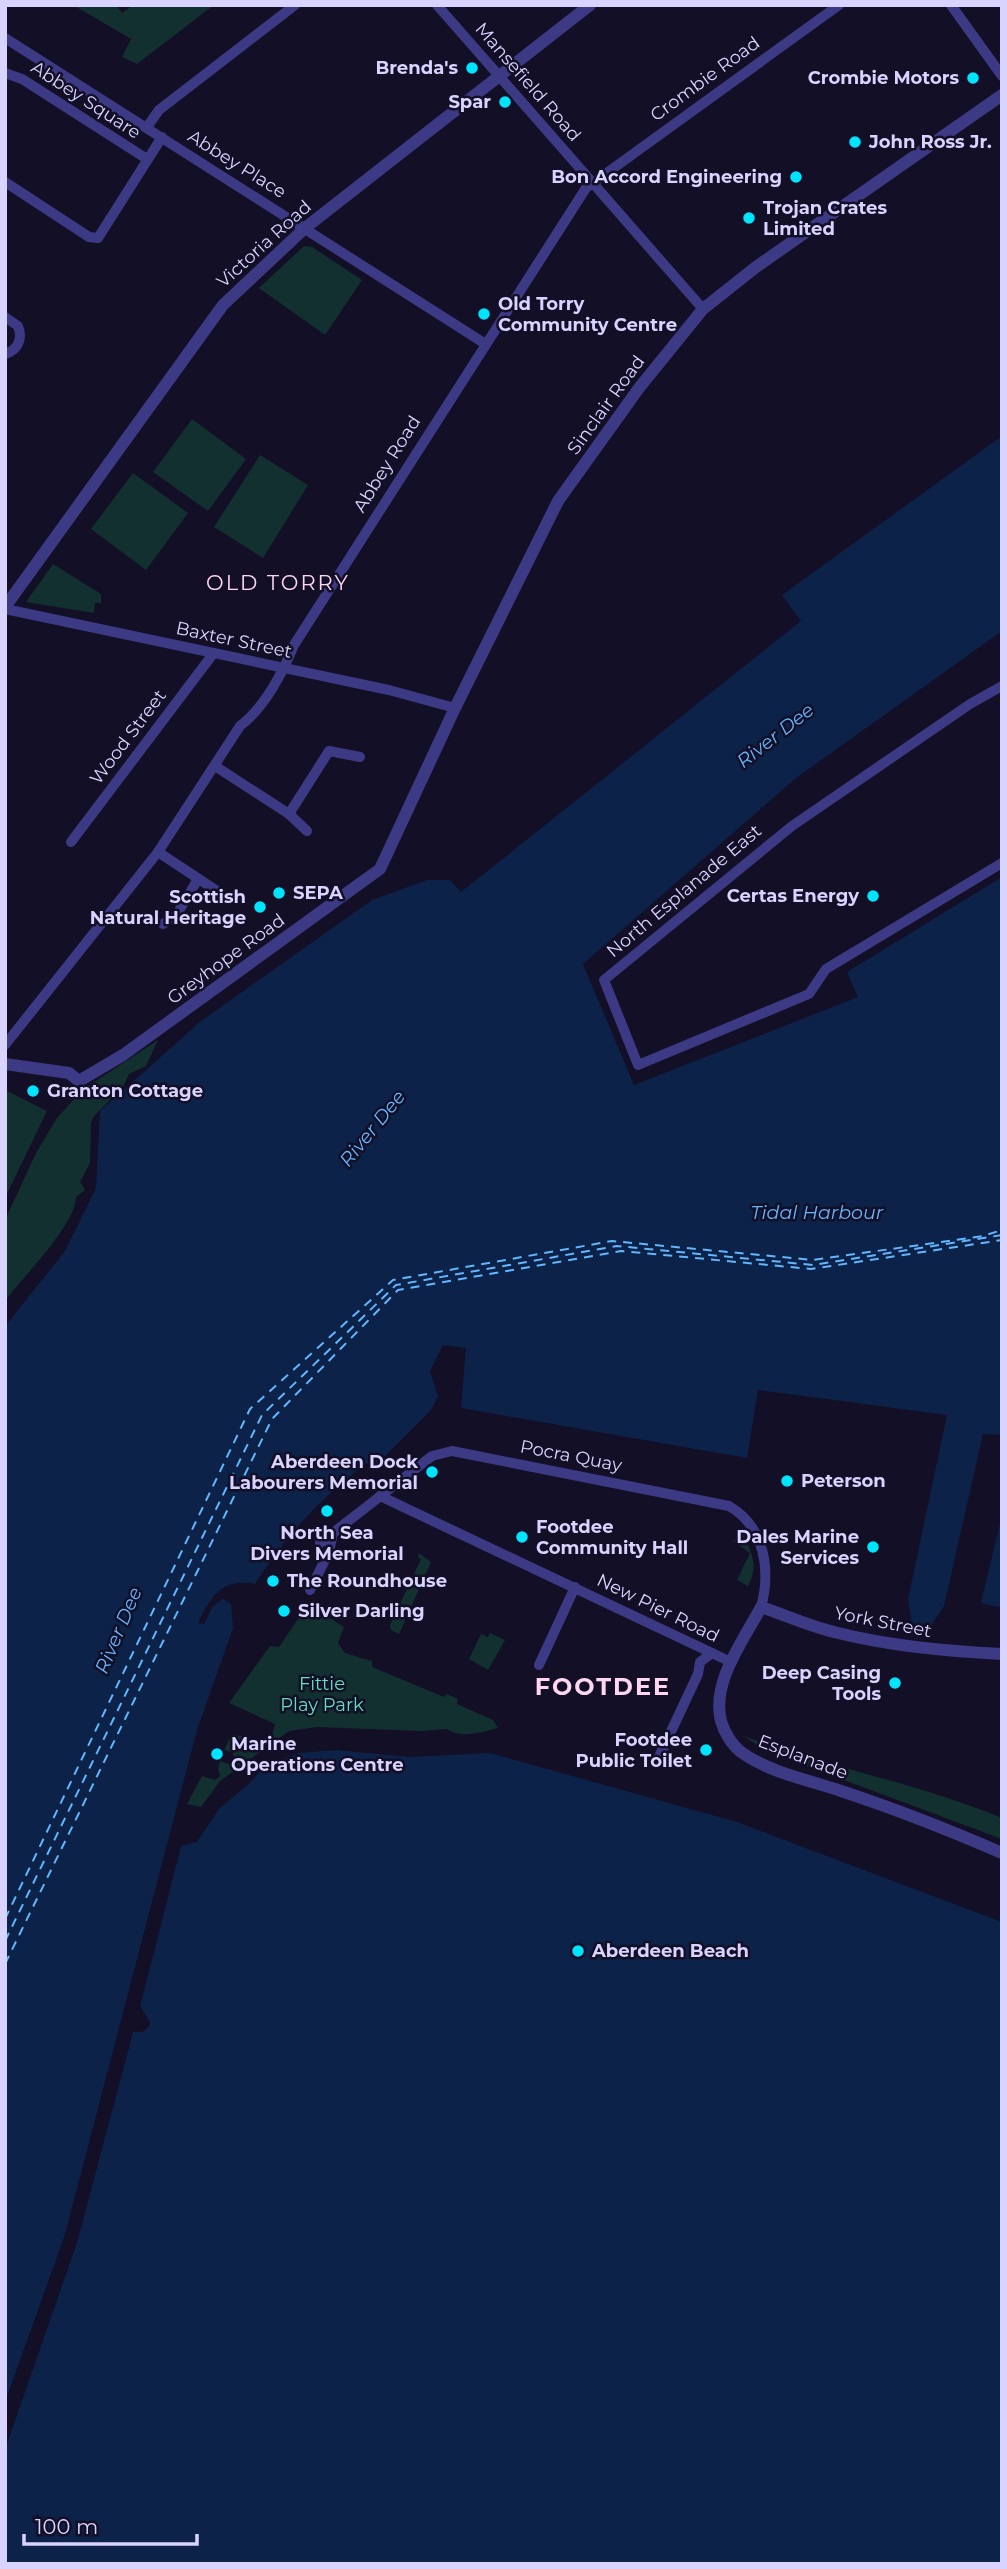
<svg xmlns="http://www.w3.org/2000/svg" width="1007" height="2569" font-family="Montserrat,sans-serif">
<rect width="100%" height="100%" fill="#130f26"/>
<!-- green -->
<g fill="#12302f">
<path d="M73 5H116L122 13 133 5H214L137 64 122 57 131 39Z"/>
<path d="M304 246 312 247 362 280 325 335 259 288Z"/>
<path d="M192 419 246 459 208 511 153 472Z"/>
<path d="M260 455 308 485 263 558 214 527Z"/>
<path d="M133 473 188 513 146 570 91 529Z"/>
<path d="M53 564 101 594V603H95L94 613 26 602Z"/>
<path d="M158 1040 146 1066 129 1074 123 1087 94 1116 91 1123 90 1163 80 1182 85 1190 76 1197C76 1224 23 1277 5 1301V1220L36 1153 57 1118 82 1090Z"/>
<path d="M5 1090 47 1111 5 1198Z"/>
<path d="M743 1534C752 1553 759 1566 748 1586L737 1580 750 1553 733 1541Z"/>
<path d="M419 1553 431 1562 399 1634 391 1630 390 1625 421 1559 418 1557Z"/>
<path d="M308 1604 344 1627 338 1643 345 1653 372 1661V1667L444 1697 447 1694 458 1699 457 1704 493 1720 498 1728C483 1732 460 1739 447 1729L422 1731 317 1727 289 1731 220 1781 201 1807 187 1804 202 1776 215 1780 220 1776 218 1769 220 1761 229 1764 234 1760 233 1753 224 1750 232 1734 258 1740 265 1745 271 1741 275 1724 229 1703 270 1646 279 1647Z"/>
<path d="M490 1633 505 1640 488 1670 469 1659 481 1634 488 1637Z"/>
<path d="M744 1736C829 1768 918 1783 1002 1818V1839L766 1751Z"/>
</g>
<!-- water -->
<g fill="#0c2248">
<path d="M1002 436V631L796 778 583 964 634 1085 858 997 847 972 1002 877V1435L983 1434 944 1606 929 1629 912 1625 908 1599 947 1415 758 1390 747 1458 461 1408 466 1348 443 1345 430 1371 438 1396 431 1410 373 1468 367 1463C322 1496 285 1537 255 1584 222 1578 211 1596 198 1623L204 1624 213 1606 223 1599 231 1604 233 1628 197 1730 65 2235 5 2402V1326L65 1251 96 1188 100 1111 201 1021 372 900 427 880H450L461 892 801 621 782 595Z"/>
<path d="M1002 1515V1608L981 1603Z"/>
<path d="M337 1750 409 1757 490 1753 737 1822 1002 1922V2564H5V2449L77 2242 133 2032 146 2030 150 2022 140 2006 181 1846 197 1842 219 1809 253 1780 264 1766 299 1753Z"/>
</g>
<!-- pier -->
<g fill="#130f26">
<path d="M179 1800 182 1801 68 2236 5 2405 65 2235Z"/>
<path d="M181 1842 140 2006 150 2023 149 2027 142 2032H133L77 2242 5 2449V2438L74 2241 130 2030 145 2025 137 2006 177 1845Z"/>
</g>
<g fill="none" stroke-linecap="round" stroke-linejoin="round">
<!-- ferry -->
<g stroke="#62b6ff" stroke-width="2" stroke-dasharray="9 7" stroke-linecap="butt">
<path d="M5 1919 250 1409 393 1280 612 1241 813 1260 983 1236 1002 1230"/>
<path d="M5 1941 262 1415 396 1285 617 1246 813 1265 1002 1235"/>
<path d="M5 1964 272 1419 398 1290 621 1251 811 1269 1002 1240"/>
</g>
<!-- minor -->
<g stroke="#3d3a85" stroke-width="10">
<path d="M437 5 703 309"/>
<path d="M951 5 1002 76"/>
<path d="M5 38 484 343"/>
<path d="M5 73 22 79 147 159"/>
<path d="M147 127 159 110 295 5"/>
<path d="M5 182 89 237 98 238 162 137"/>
<path d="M5 317 18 326C23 339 18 350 5 354"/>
<path d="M5 609 389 690 455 708"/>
<path d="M1002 686 970 704 792 826 604 980 638 1065 809 994 826 969 1002 863"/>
<path d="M215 766 289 814 329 751 360 757"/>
<path d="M289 814 307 831"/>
<path d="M71 842 213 654"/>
<path d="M158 852 217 891"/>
<path d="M163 924 177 914 198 879"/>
<path d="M5 1045 158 852 240 726C265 707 282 674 294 645L586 188 839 5"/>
<path d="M380 1496 731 1662"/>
<path d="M320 1543 432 1456 452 1451 729 1506C765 1527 771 1570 761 1607"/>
<path d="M310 1590 329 1552 333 1533"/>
<path d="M539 1665 575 1587"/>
<path d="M659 1757 698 1674 700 1662 712 1653"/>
</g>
<!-- tertiary -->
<g stroke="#3d3a85" stroke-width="12">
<path d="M5 607 223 305 305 228 590 5"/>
<path d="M5 1064 69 1073 79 1081 123 1055 380 869 455 708 558 501 639 388 703 309 756 267 1002 95"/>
<path d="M1002 1654C945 1651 889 1646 834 1632 809 1626 785 1615 761 1607 744 1640 711 1682 721 1721 724 1732 732 1745 741 1752 770 1773 809 1780 841 1791 896 1809 949 1830 1002 1853"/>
</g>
</g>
<!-- markers -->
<g fill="#00e5ff" stroke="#130f26" stroke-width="2.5">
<circle cx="472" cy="68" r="7"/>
<circle cx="973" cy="78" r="7"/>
<circle cx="505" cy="102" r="7"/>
<circle cx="855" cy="142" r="7"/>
<circle cx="796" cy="177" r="7"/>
<circle cx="749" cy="218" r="7"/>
<circle cx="484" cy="314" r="7"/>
<circle cx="279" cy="893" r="7"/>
<circle cx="873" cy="896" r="7"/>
<circle cx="260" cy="907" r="7"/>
<circle cx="33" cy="1091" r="7"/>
<circle cx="432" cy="1472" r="7"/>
<circle cx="787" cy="1481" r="7"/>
<circle cx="327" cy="1511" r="7"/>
<circle cx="522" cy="1537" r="7"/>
<circle cx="873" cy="1547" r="7"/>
<circle cx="273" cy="1581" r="7"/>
<circle cx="284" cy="1611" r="7"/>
<circle cx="895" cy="1683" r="7"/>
<circle cx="706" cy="1750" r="7"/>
<circle cx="217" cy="1754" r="7"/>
<circle cx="578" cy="1951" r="7"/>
</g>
<g text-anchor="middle" stroke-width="5" stroke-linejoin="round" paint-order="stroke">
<!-- poi labels -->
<g font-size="18" font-weight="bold" fill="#d9d4ff" stroke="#130f26" text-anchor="start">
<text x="458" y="74" text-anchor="end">Brenda's</text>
<text x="959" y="84" text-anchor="end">Crombie Motors</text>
<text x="491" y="108" text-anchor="end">Spar</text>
<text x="869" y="148">John Ross Jr.</text>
<text x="782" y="183" text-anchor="end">Bon Accord Engineering</text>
<text x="763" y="214">Trojan Crates<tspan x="763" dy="21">Limited</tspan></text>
<text x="498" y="310">Old Torry<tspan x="498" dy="21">Community Centre</tspan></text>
<text x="293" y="899">SEPA</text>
<text x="859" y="902" text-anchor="end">Certas Energy</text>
<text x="246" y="903" text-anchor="end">Scottish<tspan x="246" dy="21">Natural Heritage</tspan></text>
<text x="47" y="1097">Granton Cottage</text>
<text x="418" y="1468" text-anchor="end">Aberdeen Dock<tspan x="418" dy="21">Labourers Memorial</tspan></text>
<text x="801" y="1487">Peterson</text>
<text x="536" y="1533">Footdee<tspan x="536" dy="21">Community Hall</tspan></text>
<text x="327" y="1539" text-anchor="middle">North Sea<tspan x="327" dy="21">Divers Memorial</tspan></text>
<text x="859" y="1543" text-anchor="end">Dales Marine<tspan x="859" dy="21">Services</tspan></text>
<text x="287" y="1587">The Roundhouse</text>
<text x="298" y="1617">Silver Darling</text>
<text x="881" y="1679" text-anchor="end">Deep Casing<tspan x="881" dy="21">Tools</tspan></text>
<text x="692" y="1746" text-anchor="end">Footdee<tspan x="692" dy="21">Public Toilet</tspan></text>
<text x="231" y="1750">Marine<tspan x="231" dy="21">Operations Centre</tspan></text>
<text x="592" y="1957">Aberdeen Beach</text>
</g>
<!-- street labels -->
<g font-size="18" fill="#d9d4ff" stroke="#130f26">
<text transform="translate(705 79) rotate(-36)" y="6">Crombie Road</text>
<text transform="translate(528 82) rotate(49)" y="6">Mansefield Road</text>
<text transform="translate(86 100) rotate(33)" y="6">Abbey Square</text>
<text transform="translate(237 164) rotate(32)" y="6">Abbey Place</text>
<text transform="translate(264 244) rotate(-42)" y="6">Victoria Road</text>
<text transform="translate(606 405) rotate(-54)" y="6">Sinclair Road</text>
<text transform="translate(387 464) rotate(-58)" y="6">Abbey Road</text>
<text transform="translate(234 640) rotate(12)" y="6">Baxter Street</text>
<text transform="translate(128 737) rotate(-53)" y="6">Wood Street</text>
<text transform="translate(684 891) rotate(-40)" y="6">North Esplanade East</text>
<text transform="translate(226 959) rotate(-36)" y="6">Greyhope Road</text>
<text transform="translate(571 1456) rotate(11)" y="6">Pocra Quay</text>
<text transform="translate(658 1608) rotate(26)" y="6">New Pier Road</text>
<text transform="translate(883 1622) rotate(11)" y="6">York Street</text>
<text transform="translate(803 1757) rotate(21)" y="6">Esplanade</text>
</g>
<!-- park labels -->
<g font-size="18" fill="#5fe0c0" stroke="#130f26">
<text x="322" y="1690">Fittie<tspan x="322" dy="21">Play Park</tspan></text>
</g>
<!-- water labels -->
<g font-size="19" font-style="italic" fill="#62b6ff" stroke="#130f26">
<text transform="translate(775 735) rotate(-38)" y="7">River Dee</text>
<text transform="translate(372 1128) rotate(-51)" y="7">River Dee</text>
<text x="817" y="1219">Tidal Harbour</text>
<text transform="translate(118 1630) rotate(-67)" y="7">River Dee</text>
</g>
<!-- quarter labels -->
<g font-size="21" letter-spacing="2" fill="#ffd6f0" stroke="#130f26">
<text x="278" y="590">OLD TORRY</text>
</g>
<!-- district labels -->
<g font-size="24" font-weight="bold" letter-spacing="2" fill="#ffd6f0" stroke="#130f26">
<text x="603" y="1695">FOOTDEE</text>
</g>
</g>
<!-- border -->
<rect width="1007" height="2569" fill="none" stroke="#d9d4ff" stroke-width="14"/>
<!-- scale -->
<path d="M24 2534v10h173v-10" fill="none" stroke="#d9d4ff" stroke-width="3.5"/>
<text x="35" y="2534" font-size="21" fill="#d9d4ff" stroke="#130f26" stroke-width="5" paint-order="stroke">100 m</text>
</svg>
